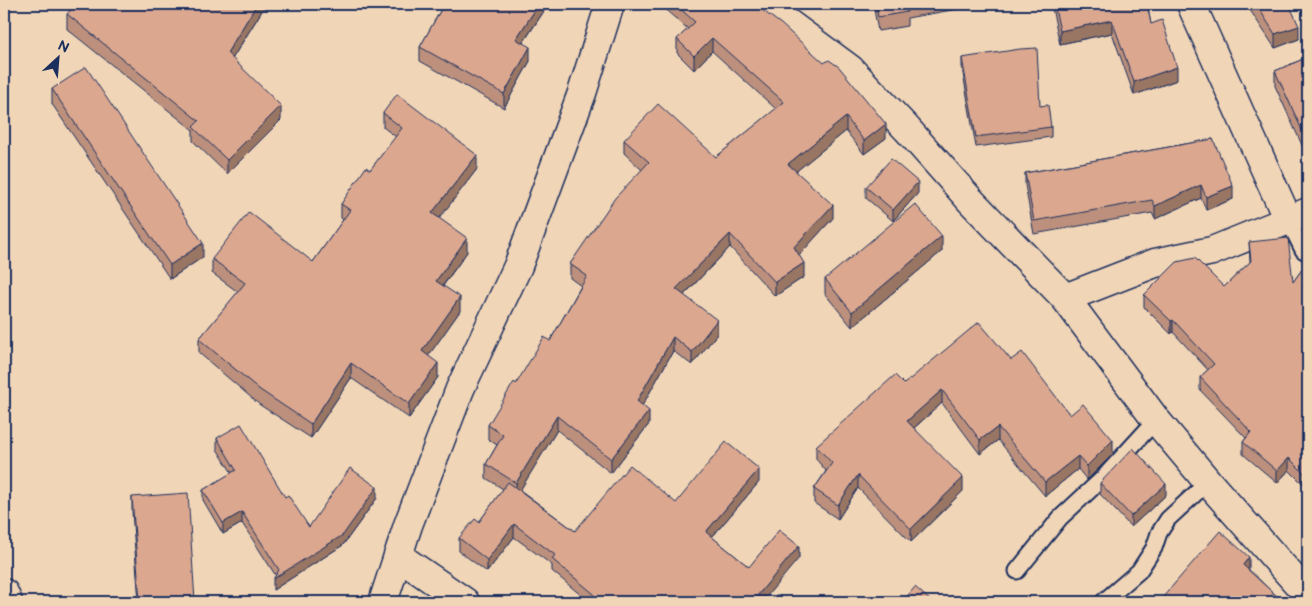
<svg xmlns="http://www.w3.org/2000/svg" width="1312" height="606" font-family="'Balsamiq Sans',sans-serif">
<rect width="100%" height="100%" fill="#f1d5b7"/>
<filter id="ink" filterUnits="userSpaceOnUse"><feTurbulence type="fractalNoise" baseFrequency=".02" numOctaves="2"/><feDisplacementMap in="SourceGraphic" scale="10" xChannelSelector="R" yChannelSelector="G"/><feConvolveMatrix kernelMatrix="1 2 1 2 8 2 1 2 1" color-interpolation-filters="sRGB"/></filter>
<g filter="url(#ink)">
<g fill="none" stroke-linecap="round" stroke-linejoin="round">
<defs>
<g id="lane">
<path d="M1288 220 1303 250 1308 253"/>
<path d="M1017 571 1060 518 1102 479 1156 420"/>
<path d="M1103 602 1139 571 1154 548 1159 533 1168 519 1208 482"/>
</g>
<g id="street">
<path d="M762 4 850 69 907 129 971 201 1065 298 1156 420 1208 482 1308 595"/>
<path d="M1191 4 1288 220"/>
<path d="M1065 298 1155 263 1212 251 1308 212"/>
<path d="M398 556 465 602"/>
<path d="M4 593 8 602"/>
</g>
<path id="secondary" d="M383 602 408 525 460 389 518 266 582 93 610 4"/>
</defs>
<!-- lane casing -->
<use href="#lane" stroke="#1b2f5e" stroke-width="19"/>
<!-- street casing -->
<use href="#street" stroke="#1b2f5e" stroke-width="31"/>
<!-- secondary casing -->
<use href="#secondary" stroke="#1b2f5e" stroke-width="31"/>
<!-- lane -->
<use href="#lane" stroke="#f1d5b7" stroke-width="15"/>
<!-- street -->
<use href="#street" stroke="#f1d5b7" stroke-width="28"/>
<!-- secondary -->
<use href="#secondary" stroke="#f1d5b7" stroke-width="28"/>
</g>
<!-- wall -->
<g fill="#bc907b" stroke="#1b2f5e">
<path d="M265 4V6L232 59 281 120 227 174 193 141V130L67 29V14Z"/>
<path d="M444 4H552L551 7 548 5 523 43 530 61 504 108 420 61V47Z"/>
<path d="M668 4H754L886 138 864 154 846 131 796 171 833 218 799 255 804 277 775 296 730 247 684 295 717 334 692 365 673 351 642 406 649 424 611 473 557 430 520 490 575 531 676 503 759 482 712 537 749 567 799 558 588 601 552 571V565L514 537 487 572 459 551V538L479 522 503 489 486 478V464L497 445 488 439V425L516 384 550 341 581 286 570 278V264L642 170 624 153V140L716 157 776 109 712 51 694 70 677 53V39L688 29 668 12Z"/>
<path d="M873 4H986L907 18V26L878 31Z"/>
<path d="M1051 4H1147L1151 24 1177 80 1134 95 1112 33 1060 44Z"/>
<path d="M1248 4H1289L1299 39 1275 48 1248 7Z"/>
<path d="M1297 4H1308V19Z"/>
<path d="M1308 57V158L1275 86V71Z"/>
<path d="M962 58 1040 106 1051 127V137L976 147 962 68Z"/>
<path d="M52 89 203 257 170 279 52 104Z"/>
<path d="M383 113 477 169 439 218 467 252 443 286 460 311 428 356 438 377 409 418 351 378 311 438 260 405 199 353V339L238 292 212 273V259L313 262 343 220 341 218V204L370 170 396 137 383 127Z"/>
<path d="M1213 139 1233 199 1206 210 1201 198 1155 219 1152 213 1034 234 1025 185V173Z"/>
<path d="M866 187 918 193 893 221 866 198Z"/>
<path d="M1249 242 1293 282 1308 261V489L1289 470 1277 483 1243 454V442L1246 438 1200 390V377L1208 370 1173 332 1171 334 1144 307V295L1224 287 1250 262Z"/>
<path d="M942 251 852 327 825 294V279Z"/>
<path d="M1011 360 1113 454 1087 480 1078 469 1045 496 998 440 980 454 942 403 914 428 963 491 911 542 858 488 838 519 814 503V489L826 471 816 459V446L904 384Z"/>
<path d="M217 438 285 497 309 527 377 498 343 545 273 590 276 576 242 523 223 534 203 500V490L232 473 217 449Z"/>
<path d="M1100 483 1166 495 1131 527 1100 494Z"/>
<path d="M132 497 195 602H139L132 512Z"/>
<path d="M1249 568 1248 569 1283 602H1163V597Z"/>
</g>
<!-- shaded-wall -->
<g fill="#997564" stroke="#1b2f5e">
<path d="M257 4H265V6L227 67V53Z"/>
<path d="M539 4H548V5L516 53V39Z"/>
<path d="M833 4H838L833 8Z"/>
<path d="M1112 20V33L1060 44V31Z"/>
<path d="M1299 26V39L1275 48V34Z"/>
<path d="M712 38V51L694 70V56Z"/>
<path d="M530 47V61L504 108V94Z"/>
<path d="M1177 67V80L1134 95V82Z"/>
<path d="M281 106V120L227 174V160Z"/>
<path d="M846 117V131L788 178V164Z"/>
<path d="M886 124V138L864 154V141Z"/>
<path d="M477 155V169L432 228V213Z"/>
<path d="M918 182V193L893 221V210Z"/>
<path d="M1201 185V198L1155 219V206Z"/>
<path d="M1233 186V199L1206 210V197Z"/>
<path d="M833 205V218L794 261V247Z"/>
<path d="M730 234V247L676 303V289Z"/>
<path d="M942 236V251L852 327V312Z"/>
<path d="M467 238V252L436 295V281Z"/>
<path d="M203 243V257L170 279V265Z"/>
<path d="M804 263V277L775 296V282Z"/>
<path d="M460 297V311L422 365V351Z"/>
<path d="M717 320V334L692 365V352Z"/>
<path d="M1173 320V332L1171 334V321Z"/>
<path d="M673 337V351L637 415V401Z"/>
<path d="M351 363V378L311 438V424Z"/>
<path d="M438 363V377L409 418V404Z"/>
<path d="M942 390V403L907 434V421Z"/>
<path d="M649 411V424L611 473V459Z"/>
<path d="M557 416V430L516 497V483Z"/>
<path d="M998 427V440L980 454V440Z"/>
<path d="M1113 440V454L1087 480V466Z"/>
<path d="M1078 456V469L1045 496V482Z"/>
<path d="M1289 458V470L1277 483V471Z"/>
<path d="M759 469V482L706 544V532Z"/>
<path d="M858 475V488L838 519V505Z"/>
<path d="M963 478V491L911 542V529Z"/>
<path d="M1166 484V495L1131 527V516Z"/>
<path d="M377 487V498L343 545 273 590V579Z"/>
<path d="M242 512V523L223 534V523Z"/>
<path d="M514 524V537L487 572V560Z"/>
<path d="M799 546V558L762 602H752Z"/>
<path d="M1249 557V568L1243 575V565Z"/>
</g>
<!-- building -->
<g fill="#dba78f" stroke="#1b2f5e">
<path d="M76 4H257L227 53 281 106 227 160 193 127 199 121 67 14Z"/>
<path d="M444 4H539L516 39 530 47 504 94 420 47Z"/>
<path d="M675 4H754L781 24 824 63 829 60 839 67 886 124 864 141 846 117 788 164 833 205 794 247 804 263 775 282 730 234 676 289 717 320 692 352 673 337 637 401 649 411 611 459 557 416 516 483 486 464 503 435 488 425 514 382 516 384 544 337 550 341 587 276 570 264 615 198 649 162 624 140 658 104 716 157 784 102 712 38 694 56 677 39 695 22Z"/>
<path d="M876 4H913L906 5 907 12 878 17Z"/>
<path d="M1054 4H1147L1151 24 1162 20 1177 67 1134 82 1112 20 1060 31Z"/>
<path d="M1256 4H1289L1299 26 1275 34Z"/>
<path d="M1037 48 1040 106 1048 105 1051 127 976 137 962 58 1020 49Z"/>
<path d="M1308 57V143L1275 71Z"/>
<path d="M86 67 203 243 170 265 52 89Z"/>
<path d="M397 94 477 155 432 213 467 238 436 281 460 297 422 351 438 363 409 404 351 363 311 424 260 390 199 339 245 283 212 259 249 212 313 262 350 210 341 204 366 167 370 170 402 128 383 113Z"/>
<path d="M1213 139 1233 186 1206 197 1201 185 1155 206 1152 200 1034 221 1025 173Z"/>
<path d="M891 159 918 182 893 210 866 187Z"/>
<path d="M915 204 942 236 852 312 825 279Z"/>
<path d="M1288 238 1293 282 1308 261V477L1289 458 1277 471 1243 442 1251 432 1200 377 1214 364 1173 320 1171 321 1144 295 1177 262 1195 258 1224 287 1251 261 1249 242Z"/>
<path d="M979 322 1011 360 1022 352 1070 415 1083 404 1113 440 1087 466 1078 456 1045 482 998 427 980 440 942 390 907 421 963 478 911 529 858 475 838 505 814 489 832 463 816 446 895 375 904 384Z"/>
<path d="M241 424 285 497 288 495 309 527 350 468 377 487 343 535 273 579 279 570 242 512 223 523 203 490 236 470 217 438Z"/>
<path d="M726 442 759 469 706 532 749 567 779 530 799 546 752 602H587L594 594 552 559 555 555 514 524 487 560 459 538 475 519 479 522 508 482 575 531 630 465 676 503Z"/>
<path d="M1133 448 1166 484 1131 516 1100 483Z"/>
<path d="M188 493 195 602H140L132 497Z"/>
<path d="M1220 531 1249 557 1243 565 1283 602H1169L1163 597Z"/>
<path d="M915 587 932 602H902Z"/>
</g>
</g>
<!-- margin -->
<rect width="1312" height="606" fill="none" stroke="#f1d5b7" stroke-width="20"/>
<rect x="10" y="10" width="1292" height="586" fill="none" stroke="#1b2f5e" stroke-width="2" filter="url(#ink)"/>
<!-- north arrow -->
<g transform="translate(58 58) rotate(26)" stroke="#f1d5b7" stroke-width="4" paint-order="stroke">
<path d="M0-4L9 19L0 12L-9 19Z" fill="#1b2f5e"/>
<text y="-8" font-size="14" font-weight="bold" text-anchor="middle" fill="#1b2f5e">N</text>
</g>
</svg>
